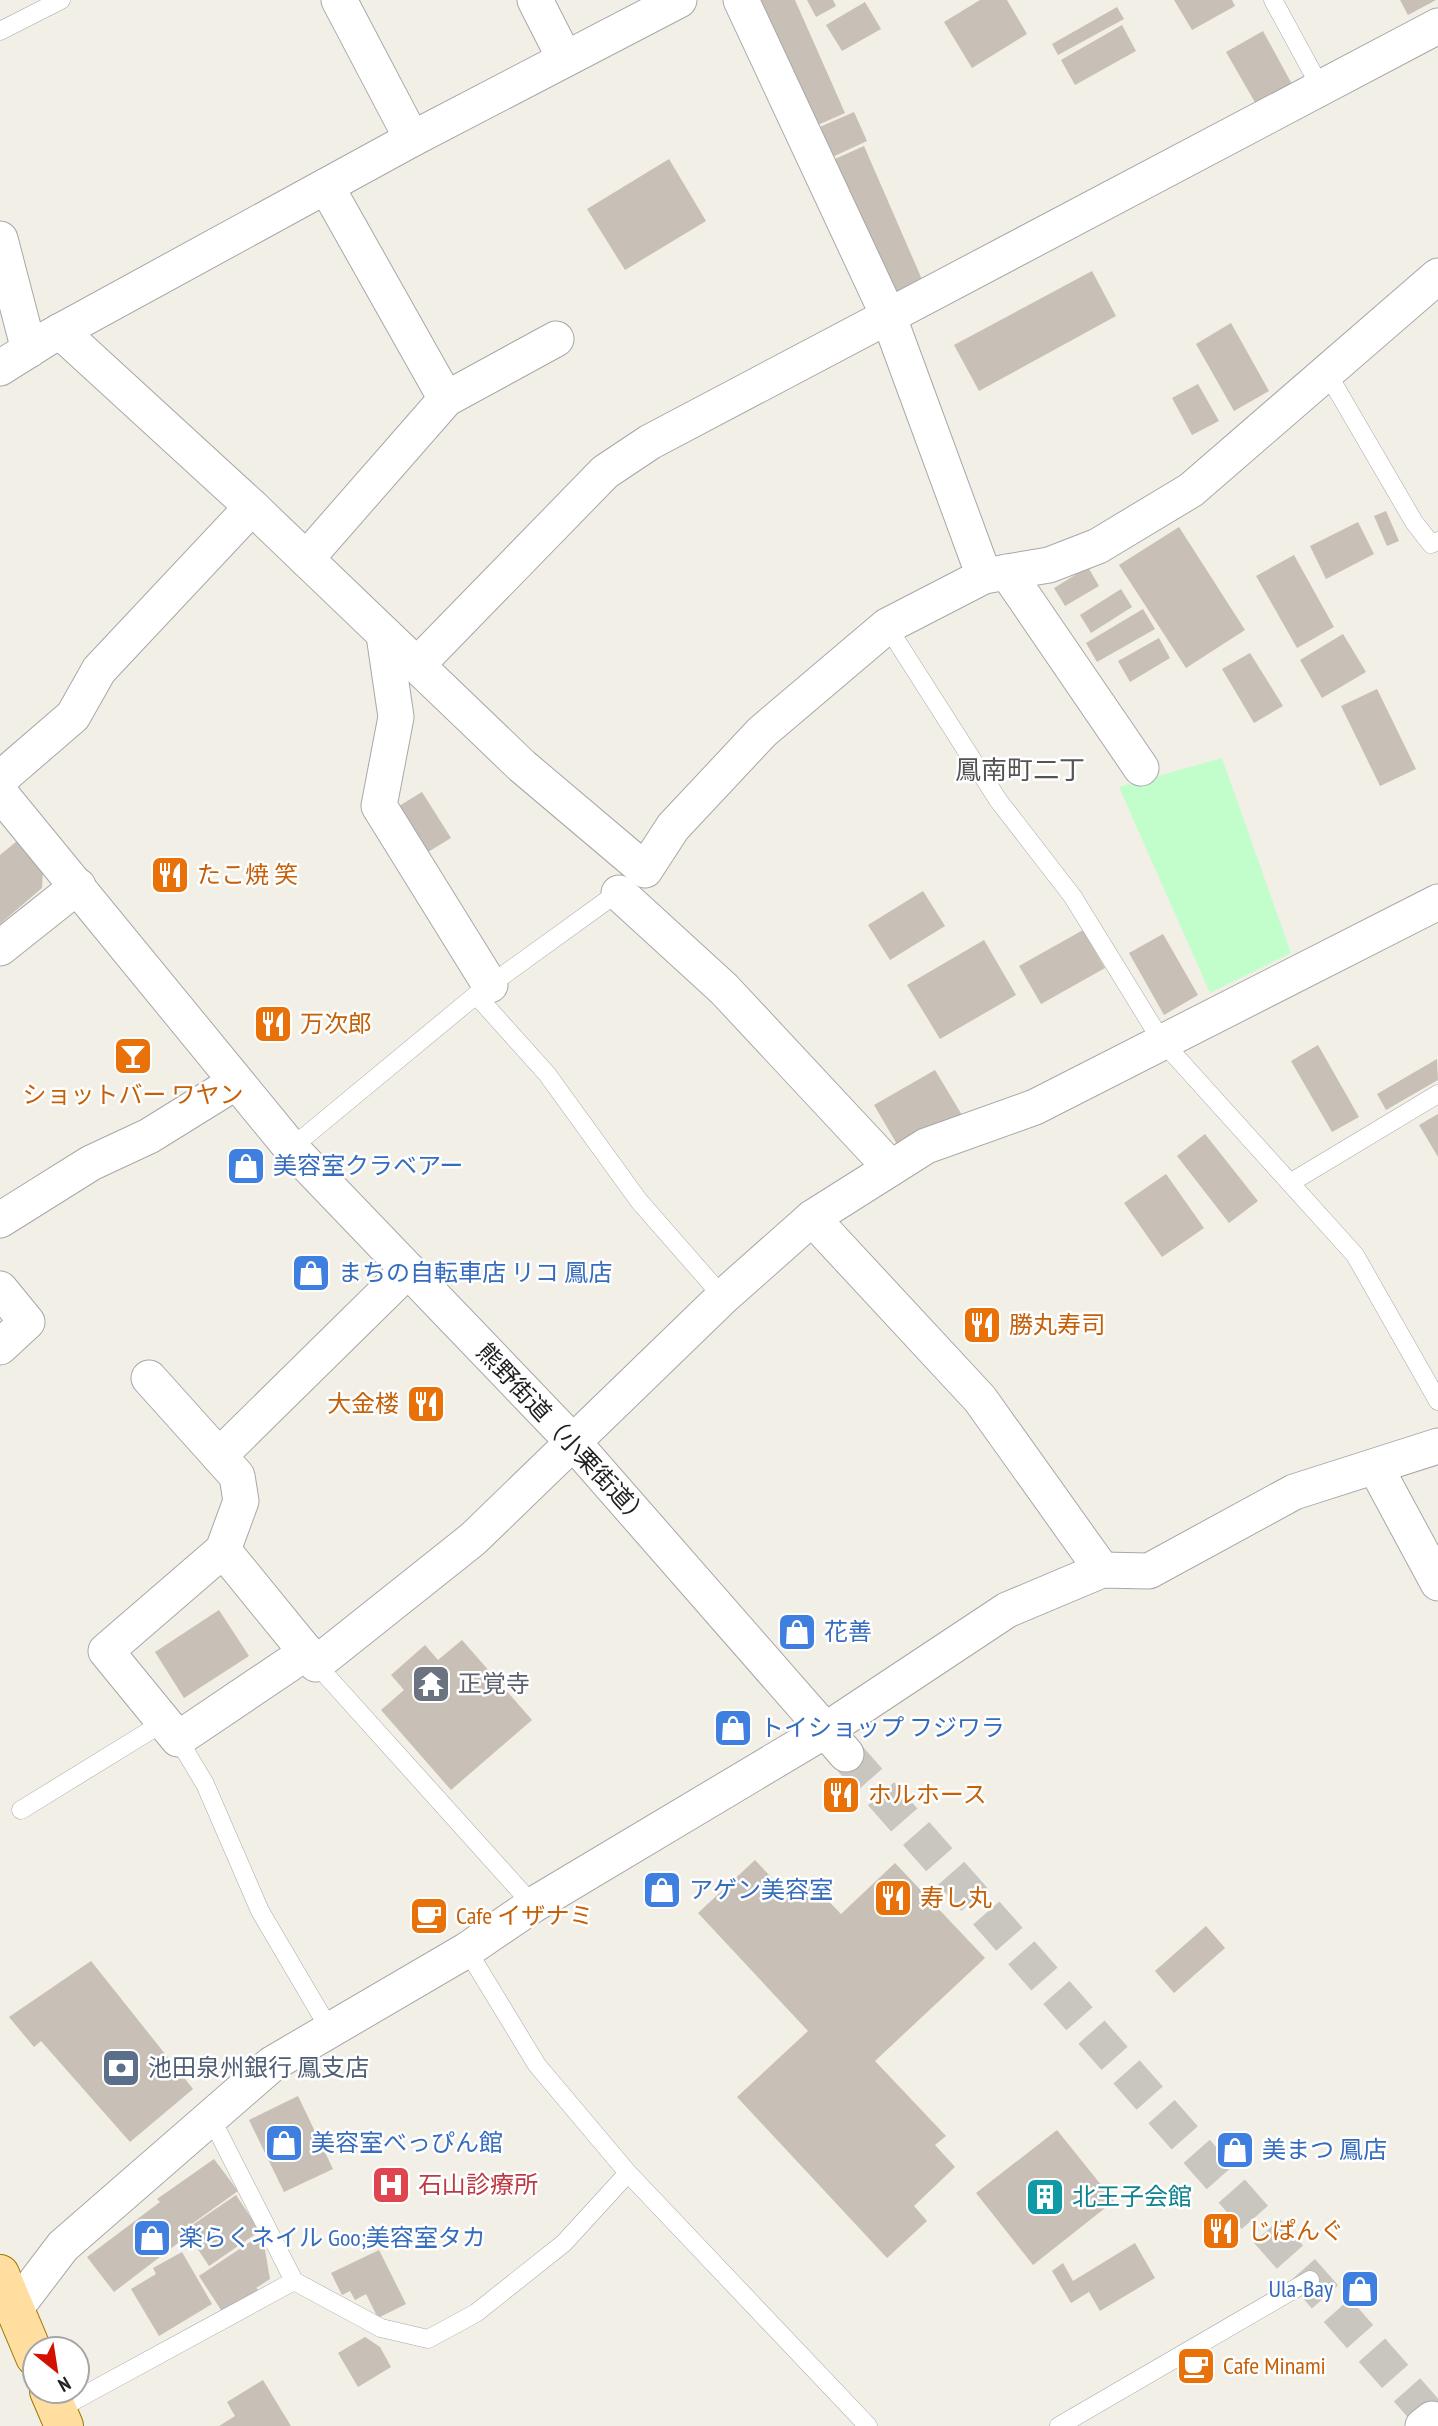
<svg xmlns="http://www.w3.org/2000/svg" width="1438" height="2426" font-family="'PT Sans Narrow','Noto Sans JP',sans-serif">
<rect width="100%" height="100%" fill="#f2efe7"/>
<!-- park -->
<path fill="#c2fecc" d="M1222 758 1291 953 1210 993 1119 787Z"/>
<!-- building -->
<g fill="#c8bfb6">
<path d="M754 0H795L845 113 811 128Z"/>
<path d="M807 0H833L836 6 816 17Z"/>
<path d="M980 0H1007L1027 34 972 68 944 22Z"/>
<path d="M1174 0H1232L1235 6 1192 30Z"/>
<path d="M1400 0H1436L1408 15Z"/>
<path d="M865 2 881 29 842 51 826 25Z"/>
<path d="M1117 7 1124 19 1058 55 1052 44Z"/>
<path d="M1122 25 1136 51 1075 85 1061 60Z"/>
<path d="M1263 31 1293 86 1257 106 1226 52Z"/>
<path d="M854 112 867 141 826 160 813 130Z"/>
<path d="M864 146 924 284 889 296 826 163Z"/>
<path d="M669 159 706 221 625 270 587 209Z"/>
<path d="M1092 271 1116 316 979 391 954 345Z"/>
<path d="M1231 323 1269 391 1234 411 1196 344Z"/>
<path d="M1198 384 1219 421 1192 435 1172 398Z"/>
<path d="M1386 511 1399 541 1387 546 1374 516Z"/>
<path d="M1358 522 1374 554 1326 579 1310 546Z"/>
<path d="M1179 527 1245 630 1186 668 1119 565Z"/>
<path d="M1294 555 1334 627 1297 648 1256 576Z"/>
<path d="M1088 567 1099 586 1065 606 1054 588Z"/>
<path d="M1121 589 1132 607 1091 633 1080 615Z"/>
<path d="M1143 609 1155 629 1097 662 1086 643Z"/>
<path d="M1343 634 1366 672 1322 698 1300 660Z"/>
<path d="M1159 638 1170 658 1130 682 1118 661Z"/>
<path d="M1250 653 1283 706 1254 723 1222 669Z"/>
<path d="M1377 689 1416 769 1380 786 1341 706Z"/>
<path d="M422 792 451 838 428 852 399 806Z"/>
<path d="M17 841 43 871 42 888 0 924V855Z"/>
<path d="M923 891 945 926 890 960 868 925Z"/>
<path d="M1083 930 1105 968 1041 1004 1019 966Z"/>
<path d="M1163 934 1198 995 1164 1015 1129 953Z"/>
<path d="M984 940 1016 995 940 1039 907 985Z"/>
<path d="M1318 1045 1359 1117 1332 1132 1291 1061Z"/>
<path d="M1437 1059 1438 1080 1386 1110 1377 1094Z"/>
<path d="M935 1070 962 1115 901 1151 874 1105Z"/>
<path d="M1438 1114V1157L1419 1125Z"/>
<path d="M1205 1134 1258 1201 1229 1223 1177 1156Z"/>
<path d="M1166 1174 1204 1228 1162 1257 1124 1203Z"/>
<path d="M219 1610 249 1656 184 1698 155 1652Z"/>
<path d="M462 1640 532 1720 451 1790 381 1710 404 1690 391 1675 425 1645 438 1660Z"/>
<path d="M755 1860 789 1896 807 1879 841 1914 895 1863 985 1958 875 2061 946 2136 935 2145 955 2167 914 2206 927 2221 887 2258 737 2097 808 2031 698 1913Z"/>
<path d="M1206 1926 1225 1948 1174 1993 1155 1971Z"/>
<path d="M91 1961 193 2089 130 2142 41 2041 34 2047 9 2017Z"/>
<path d="M298 2096 333 2169 284 2192 249 2120Z"/>
<path d="M1057 2130 1114 2201 1033 2265 976 2193Z"/>
<path d="M214 2159 238 2191 179 2233 182 2232 186 2237 114 2292 87 2257 160 2202 157 2199Z"/>
<path d="M236 2195 260 2231 209 2266 185 2230Z"/>
<path d="M259 2236 264 2244 270 2279 256 2288 259 2290 223 2313 199 2276Z"/>
<path d="M1135 2243 1155 2278 1100 2311 1089 2292 1071 2303 1052 2271 1063 2263 1073 2281Z"/>
<path d="M379 2250 406 2304 378 2318 366 2294 355 2300 350 2291 342 2295 331 2273Z"/>
<path d="M182 2252 212 2304 159 2336 131 2289 156 2274 153 2268Z"/>
<path d="M365 2337 380 2347 391 2367 358 2387 338 2353Z"/>
<path d="M263 2380 291 2426H219L235 2416 227 2402Z"/>
</g>
<g fill="none" stroke-linecap="round" stroke-linejoin="round">
<!-- street-tunnel -->
<path stroke="#c8c6bf" stroke-width="35" stroke-dasharray="35 18" stroke-linecap="butt" d="M846 1754 1438 2425"/>
<defs>
<g id="lane">
<path d="M1273 0 1322 90"/>
<path d="M0 31 61 0"/>
<path d="M1326 371 1414 522 1431 544 1438 541"/>
<path d="M887 626 998 800 1073 897 1161 1040 1355 1255 1438 1401"/>
<path d="M476 995 547 1074 639 1201 723 1297"/>
<path d="M291 1148 476 995 624 888"/>
<path d="M1290 1183 1438 1094"/>
<path d="M316 1664 533 1905"/>
<path d="M178 1739 205 1784 260 1911 330 2030"/>
<path d="M21 1810 164 1722"/>
<path d="M467 1950 537 2065 628 2173 868 2426"/>
<path d="M210 2116 294 2281 381 2328 428 2339 476 2313 564 2243 628 2173"/>
<path d="M57 2410 294 2281"/>
<path d="M1059 2426 1310 2280"/>
</g>
<g id="street">
<path d="M339 0 412 139"/>
<path d="M535 0 565 59"/>
<path d="M741 0 888 315 984 576"/>
<path d="M326 186 446 399"/>
<path d="M0 239 29 350"/>
<path d="M60 331 252 507 522 766 645 870 673 827 762 732 887 626 984 576 1049 565 1098 546 1191 490 1438 276"/>
<path d="M0 368 46 339 412 139 679 0"/>
<path d="M306 559 446 399 556 339"/>
<path d="M1007 572 1141 768"/>
<path d="M384 635 396 717 379 806 490 985"/>
<path d="M417 665 605 472 650 442 1438 26"/>
<path d="M0 779 73 716 99 670 252 507"/>
<path d="M0 793 291 1148 573 1442 846 1754"/>
<path d="M619 893 724 989 891 1168"/>
<path d="M0 948 78 886"/>
<path d="M812 1218 980 1399 1102 1570"/>
<path d="M0 1220 91 1163 149 1136 236 1082"/>
<path d="M0 1289 27 1322 0 1347"/>
<path d="M149 1378 237 1476 241 1501 223 1550 106 1651 178 1739 307 1652"/>
<path d="M219 1456 408 1270"/>
<path d="M1376 1468 1438 1583"/>
<path d="M223 1550 316 1664 473 1539 723 1297 812 1218 926 1146 1035 1107 1438 902"/>
<path d="M15 2309 63 2246 272 2064 467 1950 533 1905 826 1730 1007 1610 1102 1570 1149 1571 1294 1492 1438 1446"/>
<path d="M1423 2426 1432 2419"/>
</g>
<g id="primary">
<path d="M0 2274 35 2357"/>
<path d="M49 2391 64 2426"/>
</g>
</defs>
<!-- lane casing -->
<use href="#lane" stroke="#a8a8a8" stroke-width="19"/>
<!-- street casing -->
<use href="#street" stroke="#a8a8a8" stroke-width="37"/>
<!-- primary casing -->
<use href="#primary" stroke="#9e7700" stroke-width="40"/>
<!-- lane -->
<use href="#lane" stroke="#fff" stroke-width="18"/>
<!-- street -->
<use href="#street" stroke="#fff" stroke-width="35"/>
<!-- primary -->
<use href="#primary" stroke="#ffde9f" stroke-width="38"/>
</g>
<!-- icons -->
<defs>
<symbol id="restaurant-square" viewBox="-11 -11 22 22"><rect x="-9" y="-9" width="18" height="18" rx="4" fill="#e8710a" stroke="#fff"/><path d="M-5-6h1v4h1v-4h1v4h1v-4h1v5L-1.5 .5V6h-2V.5L-5-1ZM5-6V6H3V1.5H1.5Q1.5-4 5-6Z" fill="#fff"/></symbol>
<symbol id="bar-square" viewBox="-11 -11 22 22"><rect x="-9" y="-9" width="18" height="18" rx="4" fill="#e8710a" stroke="#fff"/><path d="M-6-5H6L.8 .8V4.5H3.5V6h-7V4.5H-.8V.8Z" fill="#fff"/></symbol>
<symbol id="shop-square" viewBox="-11 -11 22 22"><rect x="-9" y="-9" width="18" height="18" rx="4" fill="#3f7fe0" stroke="#fff"/><path d="M-5-2.5h2.3a2.7 3.5 0 0 1 5.4 0H5L5.5 6h-11ZM-1.5-2.5h3a1.5 2.3 0 0 0-3 0Z" fill="#fff"/></symbol>
<symbol id="temple-square" viewBox="-11 -11 22 22"><rect x="-9" y="-9" width="18" height="18" rx="4" fill="#6b7280" stroke="#fff"/><path d="M0-6L5-2H3V0L6.5 2.5H4V6H1.5V3h-3V6H-4V2.5H-6.5L-3 0V-2H-5Z" fill="#fff"/></symbol>
<symbol id="cafe-square" viewBox="-11 -11 22 22"><rect x="-9" y="-9" width="18" height="18" rx="4" fill="#e8710a" stroke="#fff"/><path d="M-5.5-4.5H6V0H3Q3 3.5 0 3.5H-2.5Q-5.5 3.5-5.5 0ZM3-3.2v2h1.7v-2ZM-6 4.5H4V6H-6Z" fill="#fff"/></symbol>
<symbol id="bank-square" viewBox="-11 -11 22 22"><rect x="-9" y="-9" width="18" height="18" rx="4" fill="#5c6f8a" stroke="#fff"/><path d="M-6-4H6V4H-6ZM0-2.3a2.3 2.3 0 1 0 0 4.6a2.3 2.3 0 1 0 0-4.6Z" fill="#fff"/></symbol>
<symbol id="hospital-square" viewBox="-11 -11 22 22"><rect x="-9" y="-9" width="18" height="18" rx="4" fill="#e0444e" stroke="#fff"/><path d="M-5-5h3v3.5h4V-5h3V5h-3V1.5h-4V5h-3Z" fill="#fff"/></symbol>
<symbol id="building-square" viewBox="-11 -11 22 22"><rect x="-9" y="-9" width="18" height="18" rx="4" fill="#0f9aa8" stroke="#fff"/><path d="M-4-6H4V6H1V3H-1V6H-4ZM-2.5-4.3h1.7v1.8h-1.7ZM.8-4.3h1.7v1.8H.8ZM-2.5-1h1.7V.8h-1.7ZM.8-1h1.7V.8H.8Z" fill="#fff"/></symbol>
</defs>
<g fill-rule="evenodd">
<use href="#restaurant-square" x="148" y="853" width="44" height="44"/>
<use href="#restaurant-square" x="251" y="1002" width="44" height="44"/>
<use href="#bar-square" x="111" y="1034" width="44" height="44"/>
<use href="#shop-square" x="224" y="1144" width="44" height="44"/>
<use href="#shop-square" x="289" y="1251" width="44" height="44"/>
<use href="#restaurant-square" x="960" y="1303" width="44" height="44"/>
<use href="#restaurant-square" x="404" y="1382" width="44" height="44"/>
<use href="#shop-square" x="775" y="1610" width="44" height="44"/>
<use href="#temple-square" x="409" y="1662" width="44" height="44"/>
<use href="#shop-square" x="711" y="1706" width="44" height="44"/>
<use href="#restaurant-square" x="819" y="1773" width="44" height="44"/>
<use href="#shop-square" x="640" y="1868" width="44" height="44"/>
<use href="#restaurant-square" x="871" y="1876" width="44" height="44"/>
<use href="#cafe-square" x="407" y="1894" width="44" height="44"/>
<use href="#bank-square" x="99" y="2046" width="44" height="44"/>
<use href="#shop-square" x="262" y="2121" width="44" height="44"/>
<use href="#shop-square" x="1213" y="2128" width="44" height="44"/>
<use href="#hospital-square" x="369" y="2163" width="44" height="44"/>
<use href="#building-square" x="1023" y="2175" width="44" height="44"/>
<use href="#restaurant-square" x="1199" y="2209" width="44" height="44"/>
<use href="#shop-square" x="130" y="2216" width="44" height="44"/>
<use href="#shop-square" x="1338" y="2267" width="44" height="44"/>
<use href="#cafe-square" x="1174" y="2344" width="44" height="44"/>
</g>
<g text-anchor="middle" stroke-width="5" stroke-linejoin="round" paint-order="stroke">
<!-- food labels -->
<g font-size="24" fill="#c56008" stroke="#fff" text-anchor="start">
<text x="197" y="883">たこ焼 笑</text>
<text x="300" y="1032">万次郎</text>
<text x="133" y="1103" text-anchor="middle">ショットバー ワヤン</text>
<text x="1009" y="1333">勝丸寿司</text>
<text x="399" y="1412" text-anchor="end">大金楼</text>
<text x="868" y="1803">ホルホース</text>
<text x="920" y="1906">寿し丸</text>
<text x="456" y="1924">Cafe イザナミ</text>
<text x="1248" y="2239">じぱんぐ</text>
<text x="1223" y="2374">Cafe Minami</text>
</g>
<!-- shop labels -->
<g font-size="24" fill="#366cbe" stroke="#fff" text-anchor="start">
<text x="273" y="1174">美容室クラベアー</text>
<text x="338" y="1281">まちの自転車店 リコ 鳳店</text>
<text x="824" y="1640">花善</text>
<text x="760" y="1736">トイショップ フジワラ</text>
<text x="689" y="1898">アゲン美容室</text>
<text x="311" y="2151">美容室べっぴん館</text>
<text x="1262" y="2158">美まつ 鳳店</text>
<text x="179" y="2246">楽らくネイル Goo;美容室タカ</text>
<text x="1333" y="2297" text-anchor="end">Ula-Bay</text>
</g>
<!-- street labels -->
<g font-size="24" fill="#212121" stroke="#fff">
<text transform="translate(563 1435) rotate(47)" y="8">熊野街道（小栗街道）</text>
</g>
<!-- worship labels -->
<g font-size="24" fill="#5b616d" stroke="#fff" text-anchor="start">
<text x="458" y="1692">正覚寺</text>
</g>
<!-- service labels -->
<g font-size="24" fill="#4e5e75" stroke="#fff" text-anchor="start">
<text x="148" y="2076">池田泉州銀行 鳳支店</text>
</g>
<!-- health labels -->
<g font-size="24" fill="#be3a42" stroke="#fff" text-anchor="start">
<text x="418" y="2193">石山診療所</text>
</g>
<!-- culture labels -->
<g font-size="24" fill="#0d838f" stroke="#fff" text-anchor="start">
<text x="1072" y="2205">北王子会館</text>
</g>
<!-- neighbourhood labels -->
<g font-size="26" fill="#545454" stroke="#fff">
<text x="1020" y="779">鳳南町二丁</text>
</g>
</g>
<!-- north arrow -->
<g transform="translate(56 2370) rotate(150)"><circle r="33" fill="#ffffff" stroke="#a6a6a6" stroke-width="2"/>
<path d="M0-5L12 26L0 18L-12 26Z" fill="#d21100"/>
<text y="-10" font-size="19" font-weight="bold" text-anchor="middle" fill="#212121">N</text>
</g>
</svg>
